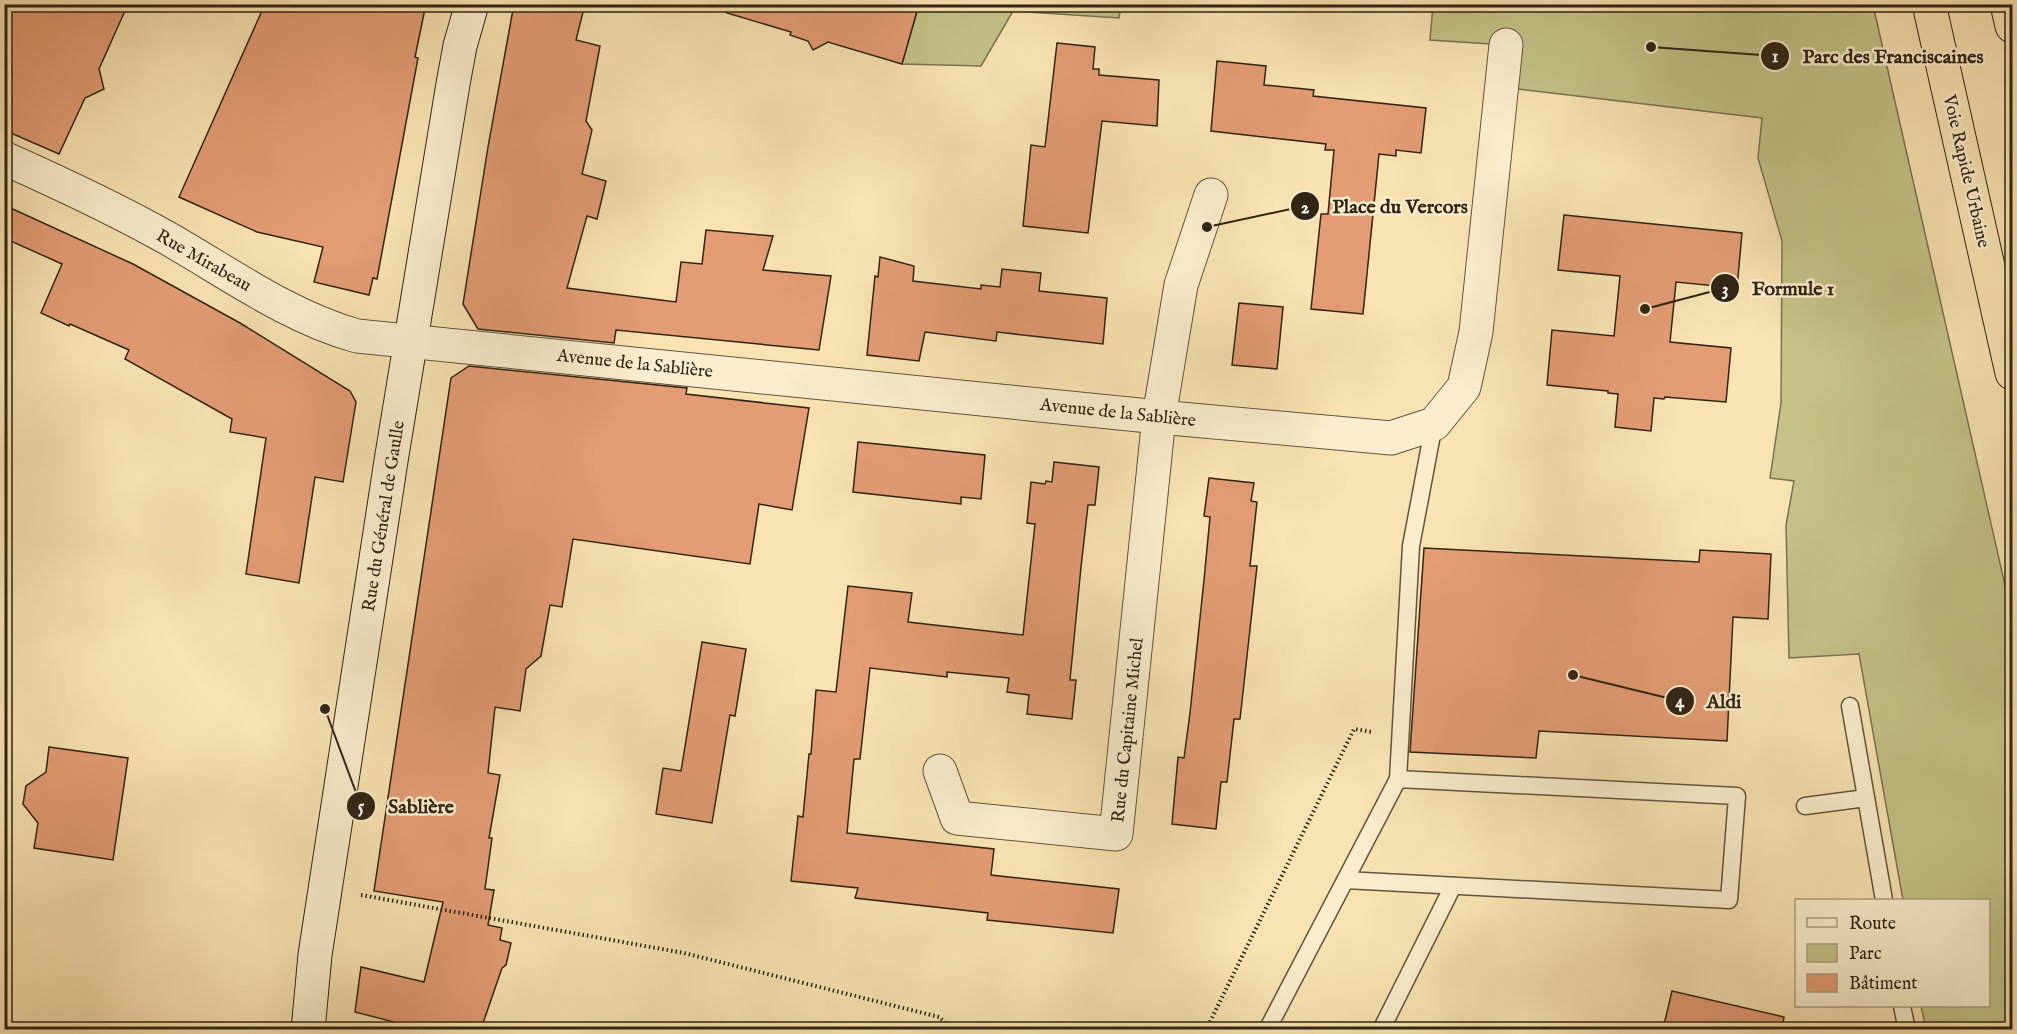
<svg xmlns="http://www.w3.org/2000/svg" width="2017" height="1034" font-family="'IM FELL English',serif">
<rect width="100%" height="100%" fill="#f9e3b2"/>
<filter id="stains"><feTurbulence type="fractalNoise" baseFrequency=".00333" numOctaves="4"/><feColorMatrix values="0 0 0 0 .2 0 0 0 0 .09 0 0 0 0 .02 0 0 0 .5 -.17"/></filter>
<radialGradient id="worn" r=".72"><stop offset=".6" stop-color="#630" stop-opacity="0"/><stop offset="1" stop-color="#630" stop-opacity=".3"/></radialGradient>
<!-- green -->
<g fill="#c4c288" stroke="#7a734e" stroke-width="1.5">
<path d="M919 5V4L1121 5 1119 18 1013 11 981 66 902 64Z"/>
<path d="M1433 5H1873L2012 616V1029H1926L1921 1006H1988V900H1903L1859 654 1789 658 1786 525 1794 481 1770 478 1781 403 1782 241 1758 158 1762 118 1518 89 1506 45 1430 40Z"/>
</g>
<!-- building -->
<g fill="#e39c73" stroke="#302414" stroke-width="1.5">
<path d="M4 4H128L99 69 104 89 85 98 59 154 4 130Z"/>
<path d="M265 4H426L415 57 418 58 377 279 373 278 369 295 314 282 323 247 257 232 179 197Z"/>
<path d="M514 4H585L576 40 600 46 586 121 592 130 582 174 606 181 597 219 587 216 567 288 676 302 681 262 702 264 706 230 773 236 763 270 831 276 819 350 616 330 614 343 478 329 463 304 488 147Z"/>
<path d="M728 4H919L902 64 828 42 813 50 808 41 790 35 791 32 727 13Z"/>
<path d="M1057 43 1095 47 1093 69H1099V75L1159 80 1157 126 1102 121 1088 233 1023 226 1031 145 1045 147Z"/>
<path d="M1217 61 1266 66 1264 85 1314 90 1313 96 1426 108 1421 153 1396 150V156L1379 154 1363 314 1311 309 1321 214H1328L1334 150H1325L1326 144 1211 131Z"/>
<path d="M4 205 133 264 240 323 350 391 356 402 343 482 315 477 299 583 246 574 266 438 230 432 232 419 125 359 129 350 70 324 69 326 41 313 62 264 4 238Z"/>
<path d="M1564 215 1742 233 1737 288 1676 282 1670 342 1731 348 1726 402 1665 397 1664 399 1654 398 1651 431 1615 427 1618 394 1608 393V391L1547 385 1552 330 1614 336 1620 276 1558 270Z"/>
<path d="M880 257 914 266 913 281 981 289V285L1000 287 1002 269 1041 273 1039 291 1107 298 1103 344 997 332 996 341 925 332 919 361 867 355 875 276 878 277Z"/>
<path d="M1239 303 1283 307 1277 369 1232 365Z"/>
<path d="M469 366 687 388 686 394 809 408 792 510 759 504 750 564 573 539 562 607 550 605 541 656 526 669 520 711 495 707 488 773 500 775 489 838H492L485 889 494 890 488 925 502 928 500 940 511 943 506 965 502 968 481 1029H421L355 1012 361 967 424 982 443 902 374 891 451 378Z"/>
<path d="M858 442 985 455 981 499 961 497V504L853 492Z"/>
<path d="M1054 462 1099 467 1095 505H1088L1081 567 1070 680H1076L1072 719 1027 714 1029 695 1007 692 1009 678 947 672V677L870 668 860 759H854L847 833 994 849 991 875 1119 889 1113 933 987 920 988 913 855 898 858 888 791 881 798 816 803 817 809 754H811L816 690 836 692 848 586 912 593 908 622 1023 635 1035 524 1027 523 1031 482 1045 484 1046 481 1052 482Z"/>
<path d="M1209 478 1254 483 1251 501 1257 502 1250 566H1257L1240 719H1234L1227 782H1221L1216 829 1172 824 1178 757 1184 758 1190 713 1204 580 1210 517 1204 516Z"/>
<path d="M1424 548 1699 562 1700 550 1771 554 1768 619 1733 617 1727 741 1539 731 1536 758 1410 752Z"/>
<path d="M702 642 746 649 735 716 730 715 712 823 656 814 663 768 681 771Z"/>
<path d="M49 747 128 758 113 860 34 848 38 823 23 804 26 786 46 772Z"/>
<path d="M1672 991 1784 1017 1782 1029H1663Z"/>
</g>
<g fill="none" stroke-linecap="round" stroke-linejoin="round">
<defs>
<g id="lane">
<path d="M1850 706 1884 900"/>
<path d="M1398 779 1411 546 1434 424"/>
<path d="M1805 806 1866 798"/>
<path d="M1902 1006 1907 1030"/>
<path d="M1267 1030 1398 779 1737 796 1729 900 1345 880"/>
<path d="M1381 1030 1453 886"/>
</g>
<g id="street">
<path d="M4 158C60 183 116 209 169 239 230 274 289 317 357 336L1159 417 1391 438 1434 424 1464 387 1476 332 1506 45"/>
<path d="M940 771 957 818 1116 834 1159 417 1181 285 1211 195"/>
</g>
<path id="secondary" d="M308 1030 315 955 391 461 453 84 460 46 472 4"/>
<g id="highway">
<path d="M1929 4 2012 373"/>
<path d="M2007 4 2012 26"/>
</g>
</defs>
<!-- lane casing -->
<use href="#lane" stroke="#62543c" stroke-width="19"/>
<!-- street casing -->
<use href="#street" stroke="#62543c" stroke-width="35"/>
<!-- secondary casing -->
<use href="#secondary" stroke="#302414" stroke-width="35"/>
<!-- highway casing -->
<use href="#highway" stroke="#302414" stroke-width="35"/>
<!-- path -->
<g stroke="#302414" stroke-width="4" stroke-dasharray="1.5 3" stroke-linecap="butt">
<path d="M361 895 684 953 939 1017 953 1030"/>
<path d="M1206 1030 1354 729 1373 732"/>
</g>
<!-- lane -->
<use href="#lane" stroke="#fbedcd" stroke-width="16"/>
<!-- street -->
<use href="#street" stroke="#fbedcd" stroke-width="33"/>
<!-- secondary -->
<use href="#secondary" stroke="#fbedcd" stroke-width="33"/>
<!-- highway -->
<use href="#highway" stroke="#f9e3b2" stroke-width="33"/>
</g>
<g text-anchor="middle" stroke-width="5" stroke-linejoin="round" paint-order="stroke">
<!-- street labels -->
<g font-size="18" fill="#302414" stroke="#fbedcd">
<text transform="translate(1967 171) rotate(77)" y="6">Voie Rapide Urbaine</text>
<text transform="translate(204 260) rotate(30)" y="6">Rue Mirabeau</text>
<text transform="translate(635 363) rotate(6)" y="6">Avenue de la Sablière</text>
<text transform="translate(1118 412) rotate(6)" y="6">Avenue de la Sablière</text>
<text transform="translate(383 516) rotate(-81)" y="6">Rue du Général de Gaulle</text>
<text transform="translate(1127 730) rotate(-84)" y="6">Rue du Capitaine Michel</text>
</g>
</g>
<!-- callouts -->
<path fill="none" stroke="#302414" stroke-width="2" d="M1651 47L1775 56M1207 227L1305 206M1645 309L1725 288M1573 675L1680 701M325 709L361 806"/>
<g fill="#302414" stroke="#fbedcd" stroke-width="2">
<circle cx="1651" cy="47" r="6"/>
<circle cx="1207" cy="227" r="6"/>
<circle cx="1645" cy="309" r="6"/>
<circle cx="1573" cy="675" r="6"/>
<circle cx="325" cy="709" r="6"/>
<circle cx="1775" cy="56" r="15"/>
<circle cx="1305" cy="206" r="15"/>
<circle cx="1725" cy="288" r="15"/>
<circle cx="1680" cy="701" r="15"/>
<circle cx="361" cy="806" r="15"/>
</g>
<g font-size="18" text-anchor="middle" font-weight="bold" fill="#fff">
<text x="1775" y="62">1</text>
<text x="1305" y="213">2</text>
<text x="1725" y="295">3</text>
<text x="1680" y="707">4</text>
<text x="361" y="812">5</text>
</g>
<g font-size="20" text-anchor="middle" font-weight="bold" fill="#302414" stroke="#fbedcd" stroke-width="5" stroke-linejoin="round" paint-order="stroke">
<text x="1893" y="63">Parc des Franciscaines</text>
<text x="1400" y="213">Place du Vercors</text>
<text x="1793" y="295">Formule 1</text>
<text x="1724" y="708">Aldi</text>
<text x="421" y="813">Sablière</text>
</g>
<!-- margin -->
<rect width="2017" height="1034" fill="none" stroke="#f9e3b2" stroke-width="24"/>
<rect x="6" y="6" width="2005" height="1022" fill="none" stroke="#302414" stroke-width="3"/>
<rect x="12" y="12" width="1993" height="1010" fill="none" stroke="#302414" stroke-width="1.5"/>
<!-- legend -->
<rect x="1795" y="899" width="195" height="108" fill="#fbedcd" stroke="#aa9d83" stroke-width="1.5"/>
<rect x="1807" y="918" width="30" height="9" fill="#fbedcd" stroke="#aa9d83" stroke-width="1.5"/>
<text x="1849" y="929" font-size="18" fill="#302414">Route</text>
<rect x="1807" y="944" width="30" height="18" fill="#c4c288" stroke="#aa9d83" stroke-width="1.5"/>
<text x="1849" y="959" font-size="18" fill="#302414">Parc</text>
<rect x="1807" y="974" width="30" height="18" fill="#e39c73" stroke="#aa9d83" stroke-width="1.5"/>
<text x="1849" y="989" font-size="18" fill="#302414">Bâtiment</text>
<rect width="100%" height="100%" filter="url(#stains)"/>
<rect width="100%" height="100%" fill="url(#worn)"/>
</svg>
